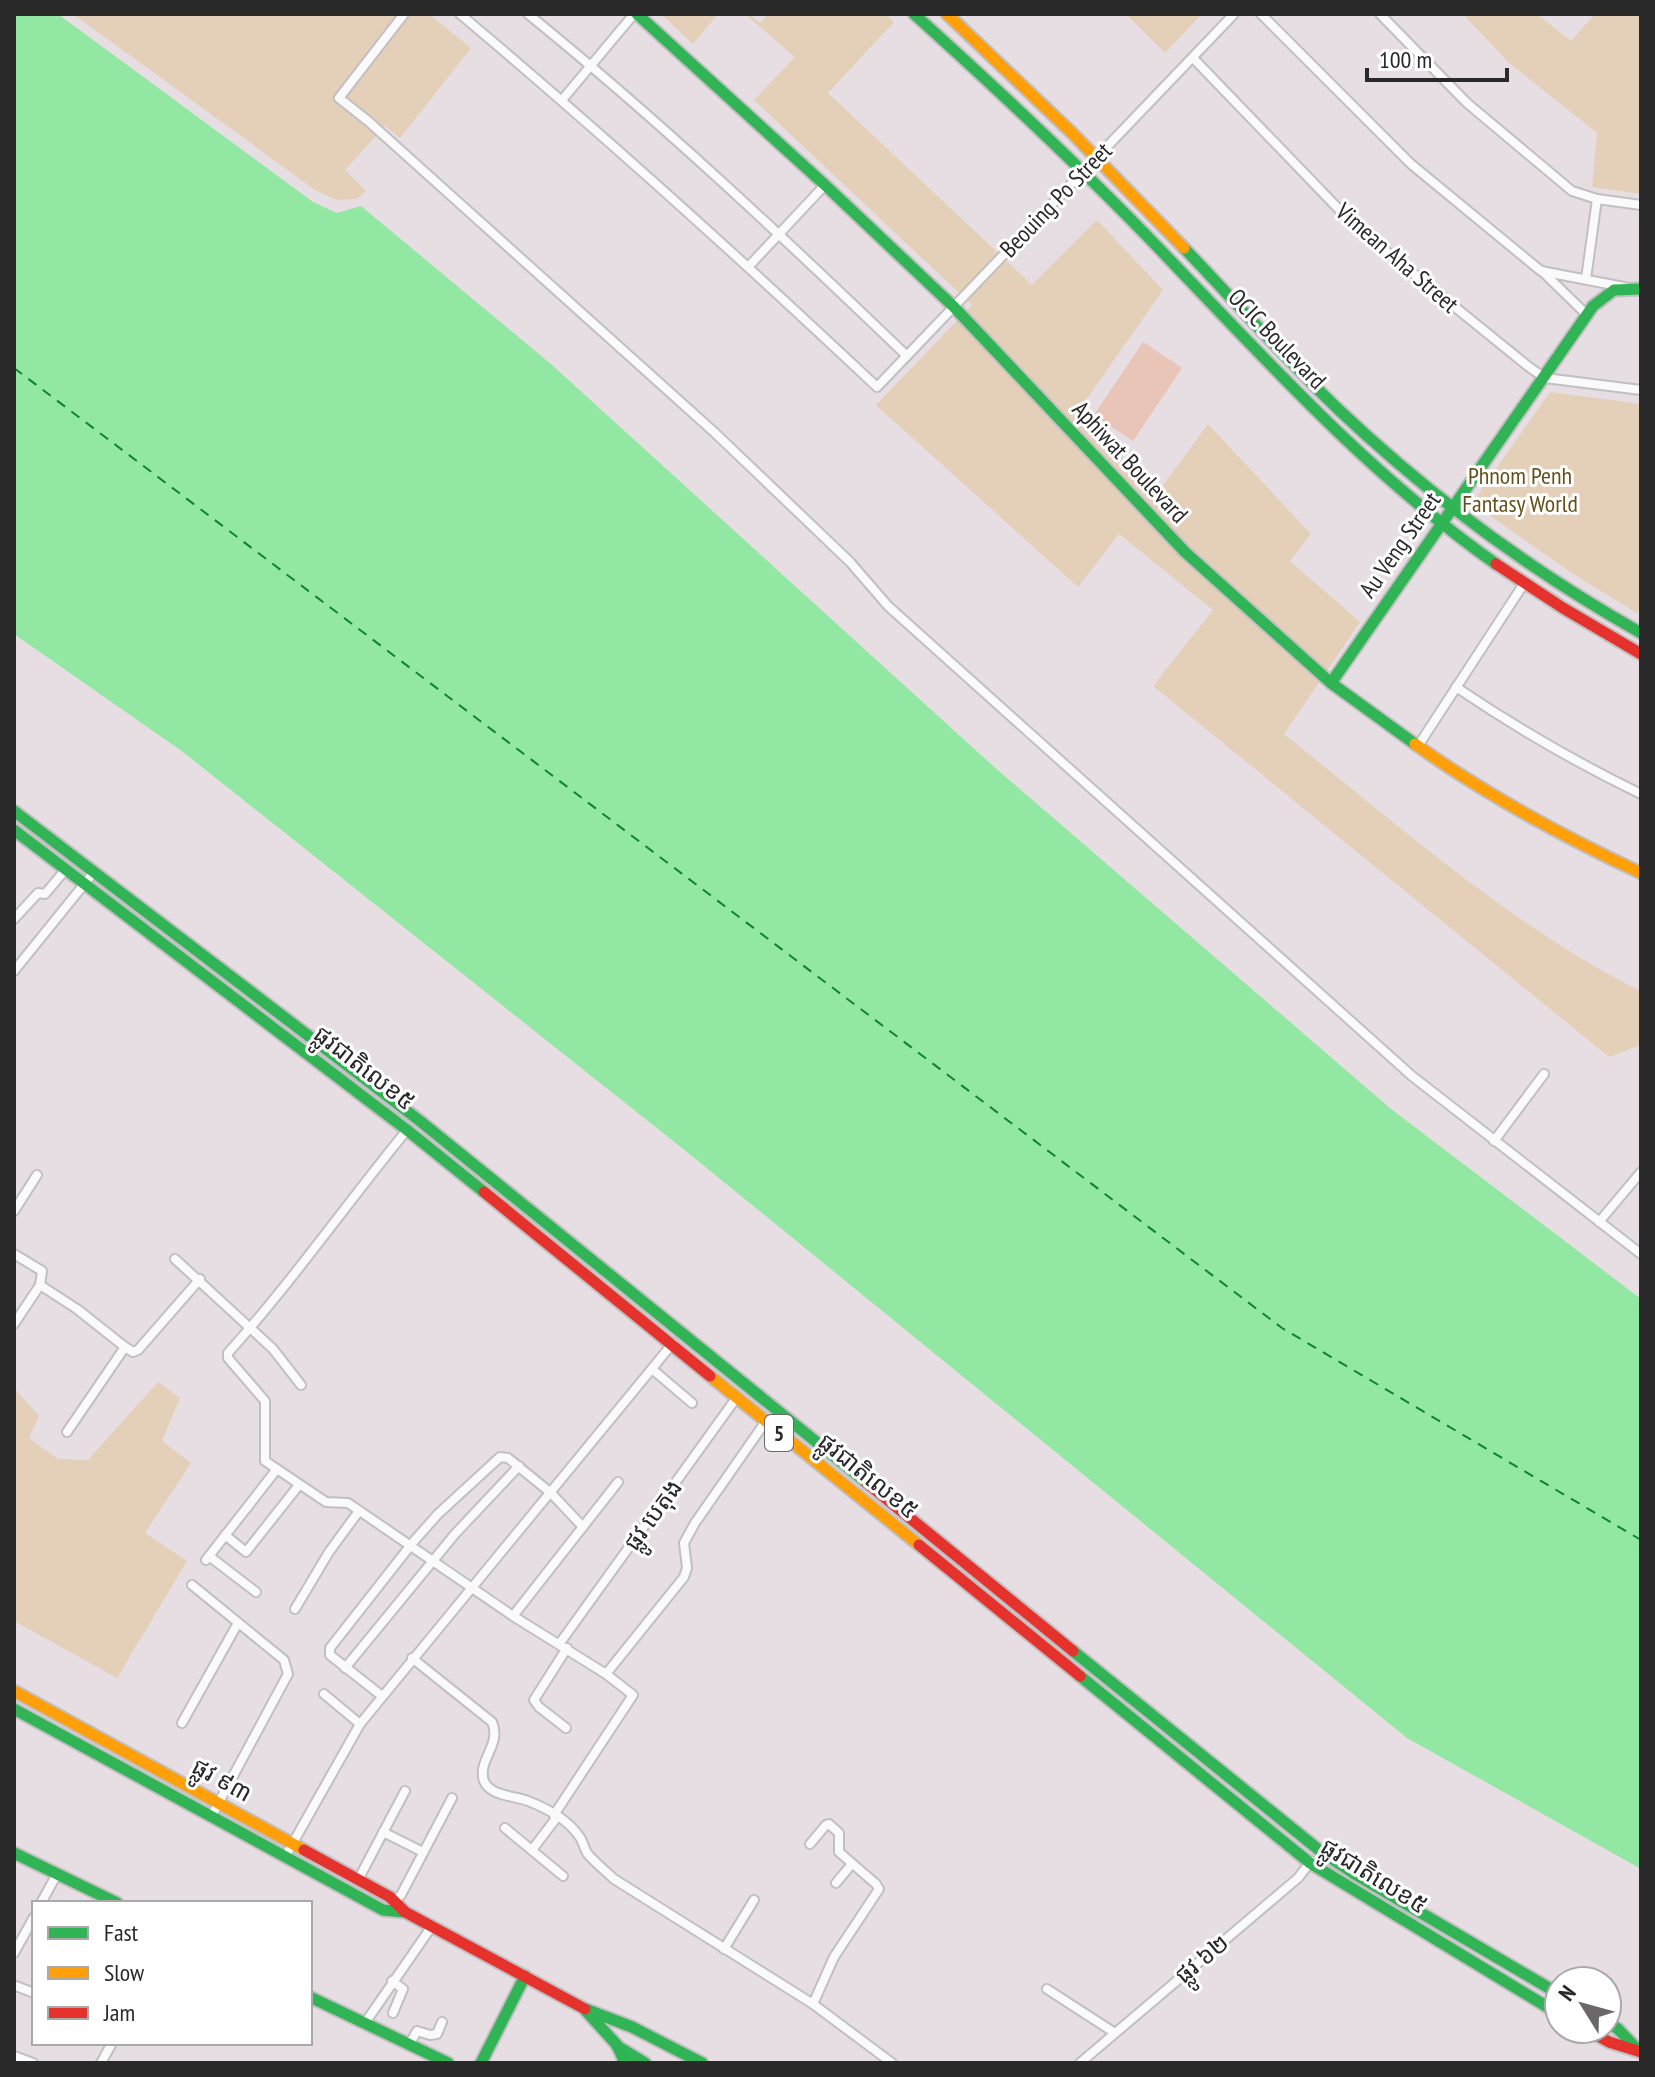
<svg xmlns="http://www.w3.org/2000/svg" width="1655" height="2077" font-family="'PT Sans Narrow','Noto Sans Khmer',sans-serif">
<rect width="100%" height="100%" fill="#e7dee3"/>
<!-- green -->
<g fill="#e4cfb9">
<path d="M73 14H429L471 48 400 138 385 126 345 170 366 191 357 199 337 200 315 190Z"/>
<path d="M661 14H718L693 44Z"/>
<path d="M745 14H749L760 23 768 14H886L894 22 828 93 1032 285 1097 220 1163 290 1079 410 1156 495 1208 424 1311 534 1290 561 1360 622 1284 734C1398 825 1508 923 1638 990L1641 985V1045L1609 1057 1153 686 1213 610 1119 534 1078 587 876 405 972 305 754 100 795 57Z"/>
<path d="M1126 14H1202L1165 53Z"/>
<path d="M1463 14H1537L1571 41 1595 14H1641V194L1592 187 1597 133 1508 62Z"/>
<path d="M1550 392 1641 404V607L1637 613 1570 572 1472 503Z"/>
<path d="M158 1382 180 1398 162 1441 191 1463 145 1533 187 1561 117 1678 14 1621V1388L39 1416 29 1438 58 1459 88 1460Z"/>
</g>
<!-- pitch -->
<path fill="#e8c5b6" d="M1143 342 1182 368 1133 441 1094 415Z"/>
<!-- water -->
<path fill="#92e8a2" d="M14 14H58L313 202 337 213 361 206 552 365 992 765 1391 1109 1641 1299V1869L1407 1738 687 1152 183 752 14 634Z"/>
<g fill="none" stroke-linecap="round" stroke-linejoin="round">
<!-- ferry -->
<path stroke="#0e832f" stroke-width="2" stroke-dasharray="10 8" stroke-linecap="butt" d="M14 368 1282 1328 1641 1540"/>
<defs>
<g id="street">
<path d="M404 14 339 98 368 121 714 432 850 562 888 606 1412 1076 1641 1254"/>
<path d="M460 14C603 134 741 259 877 387L1234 14"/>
<path d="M528 14C660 121 784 238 907 356"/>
<path d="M1261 14 1411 164 1541 271 1624 287"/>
<path d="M1380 14 1467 103 1572 191 1597 199 1641 205"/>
<path d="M1193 58 1355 226 1529 367 1545 378 1641 390"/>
<path d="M562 100 634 14"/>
<path d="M749 266 825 185"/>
<path d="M1542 271 1587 315"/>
<path d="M1586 279 1597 199"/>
<path d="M1456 687C1515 727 1577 763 1641 794"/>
<path d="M1418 746 1525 582"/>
<path d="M14 919 38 893 45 894 66 869"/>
<path d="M14 971 94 872"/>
<path d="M407 1130C347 1203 292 1282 228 1353V1358L265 1401V1461L326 1502 348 1503 513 1616 606 1674 633 1695 554 1815"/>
<path d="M1494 1141 1544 1074"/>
<path d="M14 1211 37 1175"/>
<path d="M1599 1222 1641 1172"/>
<path d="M14 1254 42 1271 40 1285"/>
<path d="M175 1259 273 1349 301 1385"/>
<path d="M14 1324 40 1285 77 1309 125 1347"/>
<path d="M652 1369 692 1403"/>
<path d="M67 1432 125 1347 133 1352 138 1350 200 1279"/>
<path d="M225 1535 246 1552 299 1485"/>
<path d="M209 1556 256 1592"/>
<path d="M206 1560 277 1469"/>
<path d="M192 1585 284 1660 288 1674 211 1817"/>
<path d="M295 1609 329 1552 359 1511"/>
<path d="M513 1616 618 1482"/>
<path d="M560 1643 737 1397"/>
<path d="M412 1658 492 1722C502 1745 477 1760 484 1781 490 1796 515 1796 528 1801 546 1808 568 1820 579 1836 583 1841 584 1848 587 1853 594 1862 606 1871 614 1879L813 2004 892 2063"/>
<path d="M345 1668 455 1534 519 1466"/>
<path d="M606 1674 684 1577 687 1568 684 1543 695 1523 766 1421"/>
<path d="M324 1694 360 1724"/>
<path d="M382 1696 330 1655V1648L414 1541 438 1514 500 1457 508 1458 551 1493 583 1527"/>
<path d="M182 1723 238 1623"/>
<path d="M566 1728 539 1707 534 1700 567 1648"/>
<path d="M505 1828 563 1876"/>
<path d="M383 1832 423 1852"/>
<path d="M810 1844 826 1825 829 1824 839 1833V1852L876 1884 879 1889 834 1957 813 2004"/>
<path d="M532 1850 557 1817"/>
<path d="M285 1857 360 1724 673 1343"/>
<path d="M358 1880 405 1791"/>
<path d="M836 1883 851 1865"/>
<path d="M394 1901 401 1895 452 1798"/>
<path d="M41 1903 57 1874"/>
<path d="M724 1949 754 1900"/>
<path d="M14 1953 34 1917"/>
<path d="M392 1981 403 1989 393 2013"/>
<path d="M16 1986 34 1993"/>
<path d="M1047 1989 1115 2033"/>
<path d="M365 2023 432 1926"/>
<path d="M409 2045 417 2031 430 2035 437 2034 442 2022"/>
<path d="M14 2056 33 2063"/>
<path d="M101 2063 112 2043"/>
<path d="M1080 2063 1298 1878 1311 1861"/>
</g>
<g id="fast">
<path d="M637 14 825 185 954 307 1185 552 1331 683 1415 744"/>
<path d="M914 14C994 86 1072 159 1147 236 1258 351 1364 471 1496 564"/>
<path d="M1184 248C1236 302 1285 359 1339 410 1431 497 1531 571 1641 633"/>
<path d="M1331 683 1593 306 1614 290 1641 289"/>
<path d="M14 811 420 1121 867 1483"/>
<path d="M14 830 407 1130 484 1192"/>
<path d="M1073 1651 1319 1850 1353 1873 1559 1994"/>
<path d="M1080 1676 1310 1863 1559 2014"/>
<path d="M14 1709 383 1910 405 1912"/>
<path d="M14 1853 117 1903"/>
<path d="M310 1997 448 2063"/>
<path d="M585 2009 632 2027 702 2063"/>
<path d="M586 2011 617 2045 625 2063"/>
<path d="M1607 2022 1618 2029 1639 2051"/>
<path d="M617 2046 645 2063"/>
<path d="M481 2063 525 1976"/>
</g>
<g id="slow">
<path d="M947 14 1072 133 1184 248"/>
<path d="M1415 744C1486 795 1562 836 1641 873"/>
<path d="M710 1376 919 1545"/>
<path d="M14 1691 304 1850"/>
</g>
<g id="jam">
<path d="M1496 564 1563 608 1641 654"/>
<path d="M484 1192 710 1376"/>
<path d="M867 1483 1073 1651"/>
<path d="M919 1545 1080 1676"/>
<path d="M304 1850 390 1897 405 1912 585 2009"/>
<path d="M1586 2029 1609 2042 1641 2052"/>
</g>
</defs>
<!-- street casing -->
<use href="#street" stroke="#c1bfc1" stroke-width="12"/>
<!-- fast casing -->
<use href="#fast" stroke="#c1bfc1" stroke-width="15"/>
<!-- slow casing -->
<use href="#slow" stroke="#c1bfc1" stroke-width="15"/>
<!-- jam casing -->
<use href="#jam" stroke="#c1bfc1" stroke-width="15"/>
<!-- street -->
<use href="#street" stroke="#fbfafb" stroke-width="8"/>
<!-- fast -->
<use href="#fast" stroke="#30b455" stroke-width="11"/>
<!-- slow -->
<use href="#slow" stroke="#ff9f0a" stroke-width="11"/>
<!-- jam -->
<use href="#jam" stroke="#e5322d" stroke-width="11"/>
</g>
<g text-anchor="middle" stroke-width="6" stroke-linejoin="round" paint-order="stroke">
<!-- shield labels -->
<rect fill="#fff" stroke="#696969" stroke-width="2" x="765" y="1415" width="28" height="36" rx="6"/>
<g font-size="22" font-weight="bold" fill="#292929">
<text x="779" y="1441">5</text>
</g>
<!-- street labels -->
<g font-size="24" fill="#292929" stroke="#fff">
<text transform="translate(1056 200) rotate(-46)" y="8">Beouing Po Street</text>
<text transform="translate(1397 258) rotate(41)" y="8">Vimean Aha Street</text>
<text transform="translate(1277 339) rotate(46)" y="8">OCIC Boulevard</text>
<text transform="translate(1130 462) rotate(47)" y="8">Aphiwat Boulevard</text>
<text transform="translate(1400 545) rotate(-55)" y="8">Au Veng Street</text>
<text transform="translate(364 1068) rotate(38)" y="8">ផ្លូវជាតិលេខ៥</text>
<text transform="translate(868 1476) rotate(39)" y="8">ផ្លូវជាតិលេខ៥</text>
<text transform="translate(653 1515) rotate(-54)" y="8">ផ្លូវ បេតុង</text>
<text transform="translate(222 1780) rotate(29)" y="8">ផ្លូវ ៩៣</text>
<text transform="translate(1374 1876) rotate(32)" y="8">ផ្លូវជាតិលេខ៥</text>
<text transform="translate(1202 1959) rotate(-40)" y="8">ផ្លូវ ៦២</text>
</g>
<!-- park labels -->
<g font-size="24" fill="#64501a" stroke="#fff">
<text x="1520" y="484">Phnom Penh<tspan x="1520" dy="28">Fantasy World</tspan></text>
</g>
</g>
<!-- border -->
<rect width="1655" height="2077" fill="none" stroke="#292929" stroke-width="32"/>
<!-- legend -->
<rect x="32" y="1901" width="280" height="144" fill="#ffffff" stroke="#a9a9a9" stroke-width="2"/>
<rect x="48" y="1927" width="40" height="12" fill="#30b455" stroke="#a9a9a9" stroke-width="2"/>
<text x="104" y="1941" font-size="24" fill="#292929">Fast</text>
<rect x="48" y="1967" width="40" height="12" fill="#ff9f0a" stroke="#a9a9a9" stroke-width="2"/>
<text x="104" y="1981" font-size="24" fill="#292929">Slow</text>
<rect x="48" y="2007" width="40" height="12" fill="#e5322d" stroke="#a9a9a9" stroke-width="2"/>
<text x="104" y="2021" font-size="24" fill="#292929">Jam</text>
<!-- north arrow -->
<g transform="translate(1583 2005) rotate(307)"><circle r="38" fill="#ffffff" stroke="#a9a9a9" stroke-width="2"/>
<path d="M0-6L14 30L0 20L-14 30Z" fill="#6c686a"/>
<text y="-12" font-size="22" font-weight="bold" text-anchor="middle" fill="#292929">N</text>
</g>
<!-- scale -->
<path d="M1367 68v12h140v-12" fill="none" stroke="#292929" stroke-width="4"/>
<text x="1379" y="68" font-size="24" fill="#292929" stroke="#ffffff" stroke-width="6" paint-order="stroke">100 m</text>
</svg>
